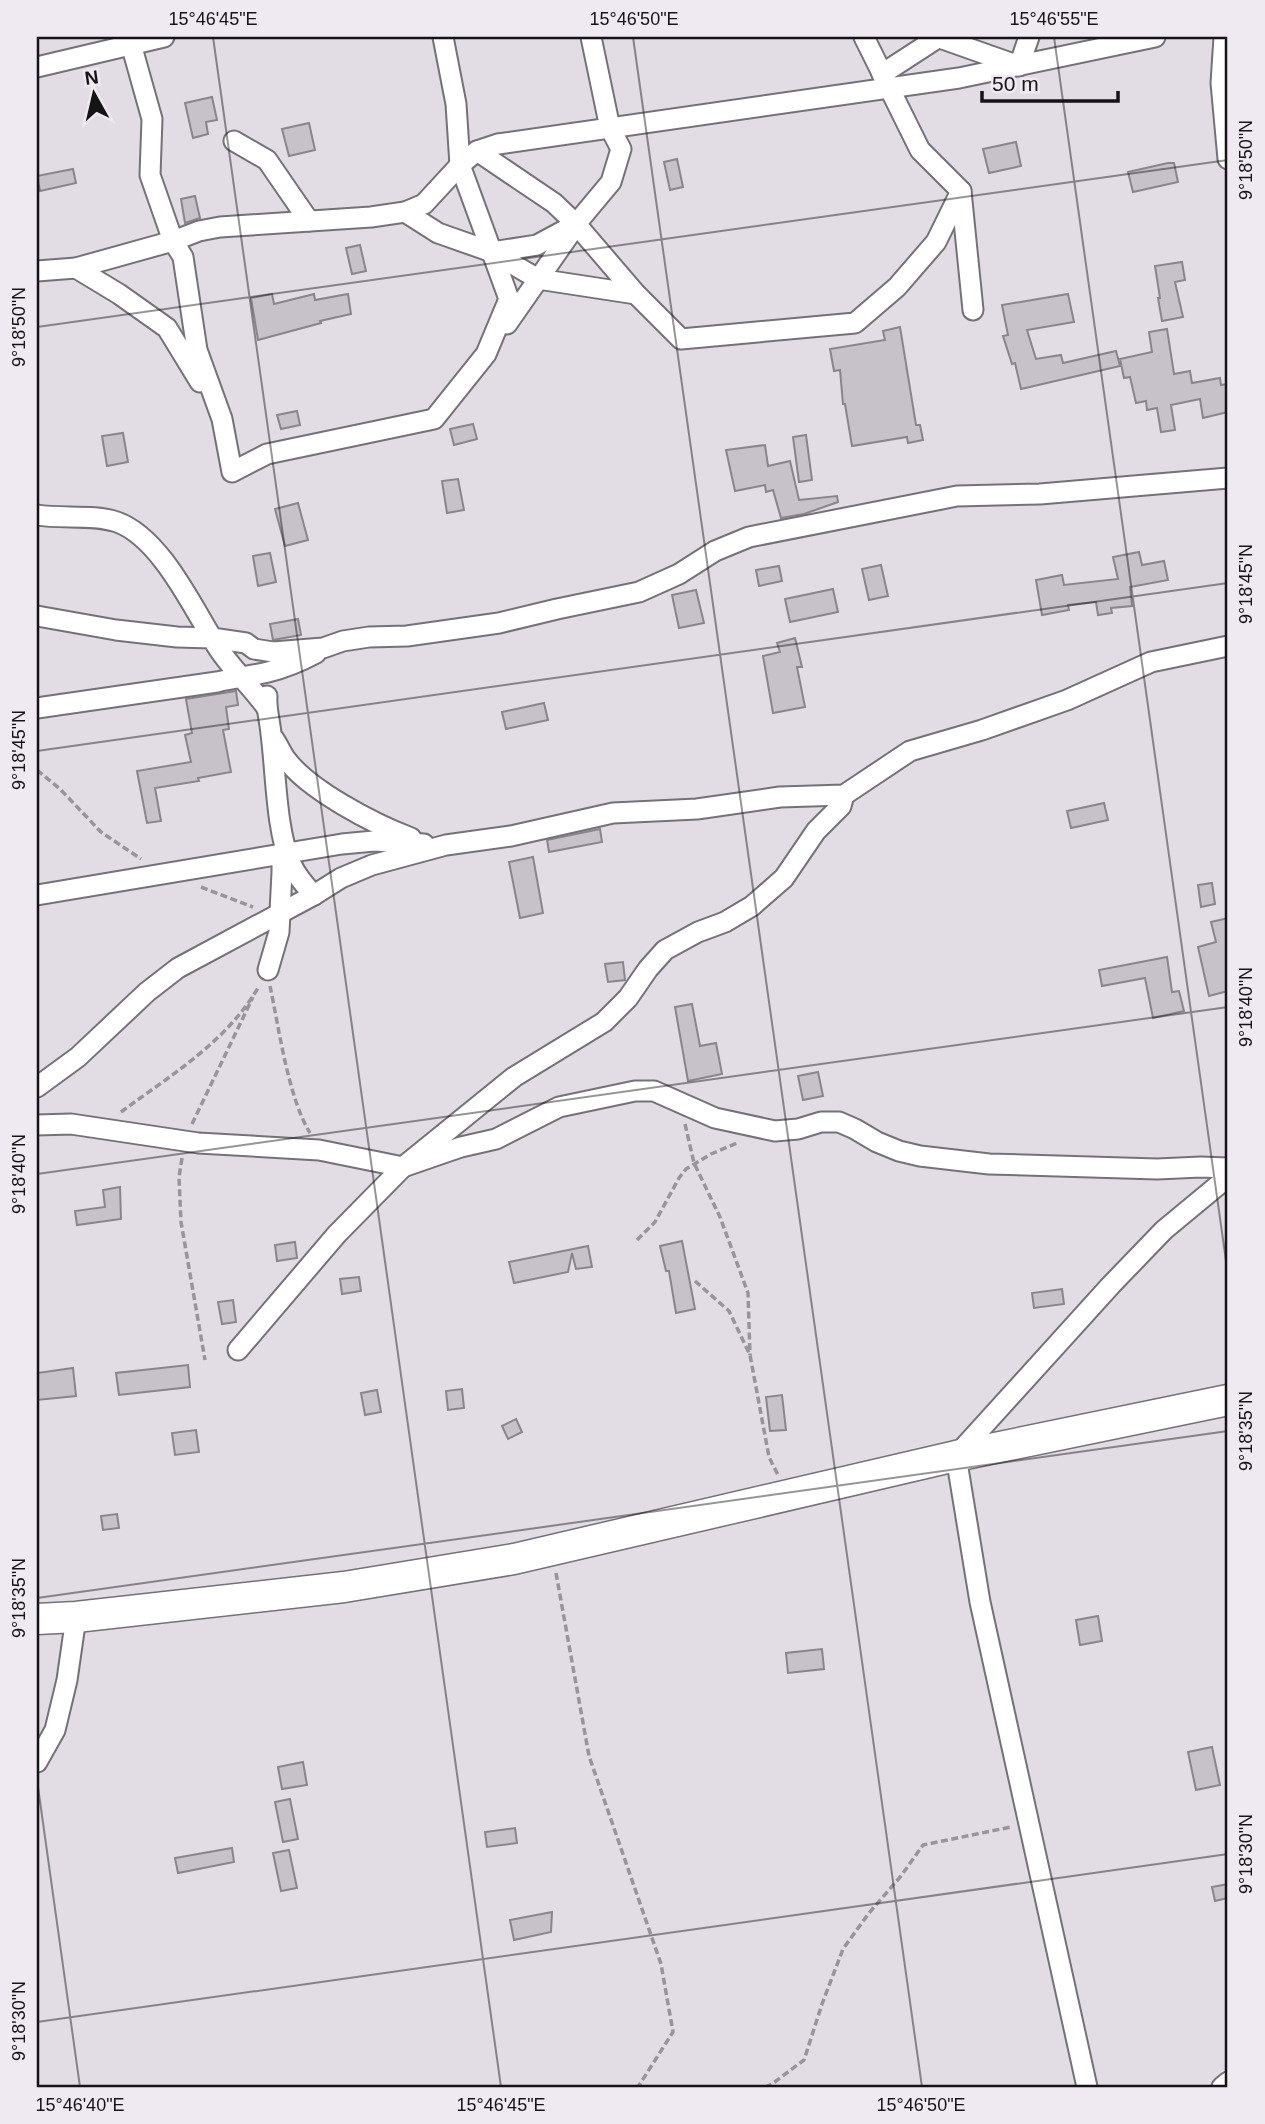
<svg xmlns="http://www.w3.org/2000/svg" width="1265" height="2124" font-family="Arial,sans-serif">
<rect width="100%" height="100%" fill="#e2dce5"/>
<!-- building -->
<g fill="#c7c1ca" stroke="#8a848c" stroke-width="2">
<path d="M212 97 217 120 206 122 208 134 193 138 185 103Z"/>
<path d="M309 123 315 150 289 156 282 129Z"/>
<path d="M1016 142 1021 166 989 173 983 149Z"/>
<path d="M677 159 683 187 670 190 664 162Z"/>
<path d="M1168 163H1174L1178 182 1133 192 1128 172Z"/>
<path d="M73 169 76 183 40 191 37 176Z"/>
<path d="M195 196 200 218 185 223 181 199Z"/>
<path d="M360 245 366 271 352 274 346 248Z"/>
<path d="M1182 262 1185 280 1175 282 1183 317 1162 321 1158 298H1160L1155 266Z"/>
<path d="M272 294 274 304 314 294 315 300 348 294 351 314 320 321 321 323 258 340 251 298Z"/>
<path d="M1068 294 1074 322 1027 330 1036 359 1061 355 1063 363 1116 351 1120 366 1021 389 1015 363 1012 364 1003 336 1008 335 1002 305Z"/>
<path d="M900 327 916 425H920L923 440 908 443 907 437 852 446 845 404H843L840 370 834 371 830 349 885 340 883 331Z"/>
<path d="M1167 329 1174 374 1190 371 1192 383 1220 378 1221 385 1228 384V412L1203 418 1200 399 1171 405 1175 430 1161 432 1157 408 1147 410 1146 401 1136 403 1130 377 1124 378 1120 359 1152 352 1149 332Z"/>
<path d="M297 411 300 425 281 429 277 415Z"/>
<path d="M473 424 477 439 454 445 450 429Z"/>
<path d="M123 433 128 462 107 466 102 436Z"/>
<path d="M806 435 812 480 799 482 793 437Z"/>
<path d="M765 445 768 466 790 461 799 500 837 496 838 502 804 514 781 518 773 490 766 492 765 485 735 491 726 450Z"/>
<path d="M458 479 464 510 447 513 442 481Z"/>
<path d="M298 503 308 540 285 546 275 509Z"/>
<path d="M1139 552 1142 565 1164 561 1168 580 1130 587 1132 606 1111 608 1112 613 1098 615 1096 602 1068 605 1069 610 1042 615 1036 580 1062 575 1064 585 1118 579 1113 557Z"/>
<path d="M270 553 276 582 258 586 253 556Z"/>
<path d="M881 565 888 596 869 600 862 569Z"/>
<path d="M779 566 782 581 759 586 756 570Z"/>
<path d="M833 589 838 612 790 622 785 599Z"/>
<path d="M696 590 704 623 679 628 672 595Z"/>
<path d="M298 619 301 635 273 640 270 624Z"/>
<path d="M795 638 802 667H797L805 707 773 713 763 656 780 652 777 643Z"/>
<path d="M236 691 238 705 226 707 229 729 223 730 231 772 198 778 199 781 155 788 161 821 147 823 137 771 191 762 185 735 192 733 186 699Z"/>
<path d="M544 703 548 720 506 729 502 712Z"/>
<path d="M1104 803 1108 820 1071 828 1067 811Z"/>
<path d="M600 829 602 842 549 852 547 840Z"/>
<path d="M533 857 543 913 520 918 509 862Z"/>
<path d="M1212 883 1215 904 1201 907 1198 885Z"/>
<path d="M1228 918V991L1209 996 1198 947 1216 942 1211 922Z"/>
<path d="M1167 957 1172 992 1179 991 1184 1011 1153 1018 1145 978 1102 986 1099 970Z"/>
<path d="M623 962 625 980 608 982 605 964Z"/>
<path d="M692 1004 700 1046 716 1043 722 1074 688 1081 675 1007Z"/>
<path d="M818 1072 823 1096 803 1100 798 1076Z"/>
<path d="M120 1187 121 1219 77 1225 75 1211 105 1207 103 1190Z"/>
<path d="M682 1241 695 1309 676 1313 669 1271H666L660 1246Z"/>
<path d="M295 1242 297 1258 277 1261 275 1245Z"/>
<path d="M588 1246 592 1267 576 1269 572 1253 568 1272 514 1283 509 1262Z"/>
<path d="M359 1277 361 1291 342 1294 340 1279Z"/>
<path d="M1062 1289 1064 1304 1034 1308 1032 1293Z"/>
<path d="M233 1300 236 1322 222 1324 218 1302Z"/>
<path d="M188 1365 190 1387 119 1395 116 1373Z"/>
<path d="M73 1368 76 1396 37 1400V1373Z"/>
<path d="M462 1389 464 1408 448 1410 446 1391Z"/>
<path d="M377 1390 381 1412 365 1415 361 1393Z"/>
<path d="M782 1395 786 1430 770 1431 766 1397Z"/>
<path d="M516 1419 522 1432 508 1439 502 1426Z"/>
<path d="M196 1430 199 1452 175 1455 172 1433Z"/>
<path d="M117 1514 119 1528 103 1530 101 1516Z"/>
<path d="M1098 1616 1102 1641 1080 1645 1076 1620Z"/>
<path d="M822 1649 824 1669 788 1673 786 1653Z"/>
<path d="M1212 1747 1220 1785 1196 1790 1188 1752Z"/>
<path d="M303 1762 307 1785 282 1789 278 1767Z"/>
<path d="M290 1799 298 1839 283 1842 275 1802Z"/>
<path d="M515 1828 517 1843 487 1847 485 1832Z"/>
<path d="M232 1848 234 1862 178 1873 175 1858Z"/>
<path d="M289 1850 297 1888 281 1891 273 1853Z"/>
<path d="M1228 1884V1898L1215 1901 1212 1887Z"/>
<path d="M552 1912 551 1932 514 1940 510 1920Z"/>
</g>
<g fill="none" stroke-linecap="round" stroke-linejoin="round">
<defs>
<g id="minor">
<path d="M864 37 920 150 961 191 973 310"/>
<path d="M937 37 1019 66 1029 37"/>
<path d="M1224 37 1221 83 1228 159"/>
<path d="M131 44 152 119 150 175 173 241 183 257 197 350 222 419 232 472 267 454 434 419 486 354 509 299 460 165 456 104 443 37"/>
<path d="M37 67 164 37"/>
<path d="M882 74 939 37"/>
<path d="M234 141 267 160 309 221"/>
<path d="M477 151 554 203 576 224 636 294 681 339 855 323 897 287 936 242 961 191"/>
<path d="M405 212 438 233 492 252 537 245 576 224 611 182 621 149 610 128 591 37"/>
<path d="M492 252 538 279 636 294"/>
<path d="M76 268 119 294 167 328 200 382"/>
<path d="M37 271 76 268 173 241 199 231 220 227 371 217 405 212 424 204 460 165 477 151 498 144 959 78 1155 37"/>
<path d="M507 324 574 228"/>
<path d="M37 515C62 519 94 514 117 522 159 537 190 602 212 638L246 643 254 649 273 652 323 648 343 641 369 637 407 636 499 623 557 609 639 592 679 574 715 551 749 537 957 496 1040 494 1228 478"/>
<path d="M37 616 116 630 177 637 212 638C226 664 249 683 266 707"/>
<path d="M267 696C266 709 270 721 271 734 276 772 276 831 291 864 297 876 305 886 314 895"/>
<path d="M37 708 217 682C234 678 251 676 268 672 284 668 301 661 316 653"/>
<path d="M274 739C278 745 281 752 285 758 308 790 374 824 411 838"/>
<path d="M37 895 342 844 374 841 424 844"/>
<path d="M268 970 279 932 282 872V860L280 855"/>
<path d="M37 1087 78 1057 147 992 178 968 314 895 341 878 372 865 446 845 511 836 613 813 697 809 780 797 844 795 910 751 982 730 1067 700 1151 662 1228 646"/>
<path d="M37 1125 71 1124 198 1143 319 1150 403 1167 461 1147 496 1139 559 1107 635 1091H654L715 1118 775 1131 798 1129 821 1122H839L855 1129 877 1142 899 1151 920 1156 989 1164 1157 1169 1201 1167 1228 1168"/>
<path d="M238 1350 337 1234 403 1167 514 1077 604 1022 628 998 648 969 665 950 698 932 725 922 752 906 784 878 816 831 841 806 844 795"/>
<path d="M37 1762 55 1730 67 1680 76 1617"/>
<path d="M1087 2087 980 1602 956 1456 1111 1285 1164 1230 1228 1177"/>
<path d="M1222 2087 1228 2082"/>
</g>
<path id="primary" d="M37 1619 76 1617 344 1587 514 1559 956 1456 1228 1400"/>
</defs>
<!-- minor casing -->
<use href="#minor" stroke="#767078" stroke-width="23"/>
<!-- primary casing -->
<use href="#primary" stroke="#767078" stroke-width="33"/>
<!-- path -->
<g stroke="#98949b" stroke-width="3.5" stroke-dasharray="7 3.5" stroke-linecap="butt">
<path d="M37 770 60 789 101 832 141 859"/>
<path d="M201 887 253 907"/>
<path d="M270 986C279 1028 288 1097 310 1133"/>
<path d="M121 1112C171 1075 228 1041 259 986"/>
<path d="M192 1124 253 997"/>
<path d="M685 1124 694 1163 720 1217 748 1293 750 1355"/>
<path d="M182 1158 179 1177 181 1222 205 1360"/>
<path d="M637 1240 655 1222 679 1178 686 1169 711 1154 737 1143"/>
<path d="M695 1281 729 1311 750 1355 769 1457 778 1475"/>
<path d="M556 1573 589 1756 661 1964 673 2032 638 2087"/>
<path d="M765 2087 772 2084 804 2060 822 2004 843 1949 869 1913 901 1876 923 1845 1011 1827"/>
</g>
<!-- minor -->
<use href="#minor" stroke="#fff" stroke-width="19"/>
<!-- primary -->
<use href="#primary" stroke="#fff" stroke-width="30"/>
</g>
<!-- ticks -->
<path fill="none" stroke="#151316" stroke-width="2" stroke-opacity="0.45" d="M213 37 501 2087M633 37 922 2087M1054 37 1228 1275M37 327 1228 160M37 751 1228 583M37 1174 1228 1007M37 1598 1228 1431M37 1780 80 2087M37 2022 1228 1854"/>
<!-- border -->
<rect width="1265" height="2124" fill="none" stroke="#efe9f2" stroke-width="77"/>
<!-- north arrow -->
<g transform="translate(94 94) rotate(352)" stroke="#efe9f2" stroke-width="5" paint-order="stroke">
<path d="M0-5L12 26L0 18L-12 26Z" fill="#151316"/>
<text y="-10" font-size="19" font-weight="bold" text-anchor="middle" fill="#151316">N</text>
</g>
<!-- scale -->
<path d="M982 91v10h136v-10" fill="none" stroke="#151316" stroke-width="3.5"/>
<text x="992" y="91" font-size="21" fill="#151316" stroke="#efe9f2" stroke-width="5" paint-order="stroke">50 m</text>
<rect x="38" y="38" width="1188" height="2048" fill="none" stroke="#151316" stroke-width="2.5"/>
<g font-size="18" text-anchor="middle" fill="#151316">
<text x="213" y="25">15°46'45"E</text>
<text x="634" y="25">15°46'50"E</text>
<text x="1054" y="25">15°46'55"E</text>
<text transform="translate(1246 160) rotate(-90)" y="6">9°18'50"N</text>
<text transform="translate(19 327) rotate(-90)" y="6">9°18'50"N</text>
<text transform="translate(1246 584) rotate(-90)" y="6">9°18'45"N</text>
<text transform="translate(19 750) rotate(-90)" y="6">9°18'45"N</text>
<text transform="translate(1246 1007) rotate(-90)" y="6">9°18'40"N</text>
<text transform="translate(19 1174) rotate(-90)" y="6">9°18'40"N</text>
<text transform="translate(1246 1431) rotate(-90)" y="6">9°18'35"N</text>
<text transform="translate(19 1598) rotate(-90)" y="6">9°18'35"N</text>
<text transform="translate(1246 1854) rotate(-90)" y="6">9°18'30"N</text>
<text transform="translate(19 2021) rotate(-90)" y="6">9°18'30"N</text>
<text x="80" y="2111">15°46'40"E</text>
<text x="501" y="2111">15°46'45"E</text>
<text x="921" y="2111">15°46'50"E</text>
</g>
</svg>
